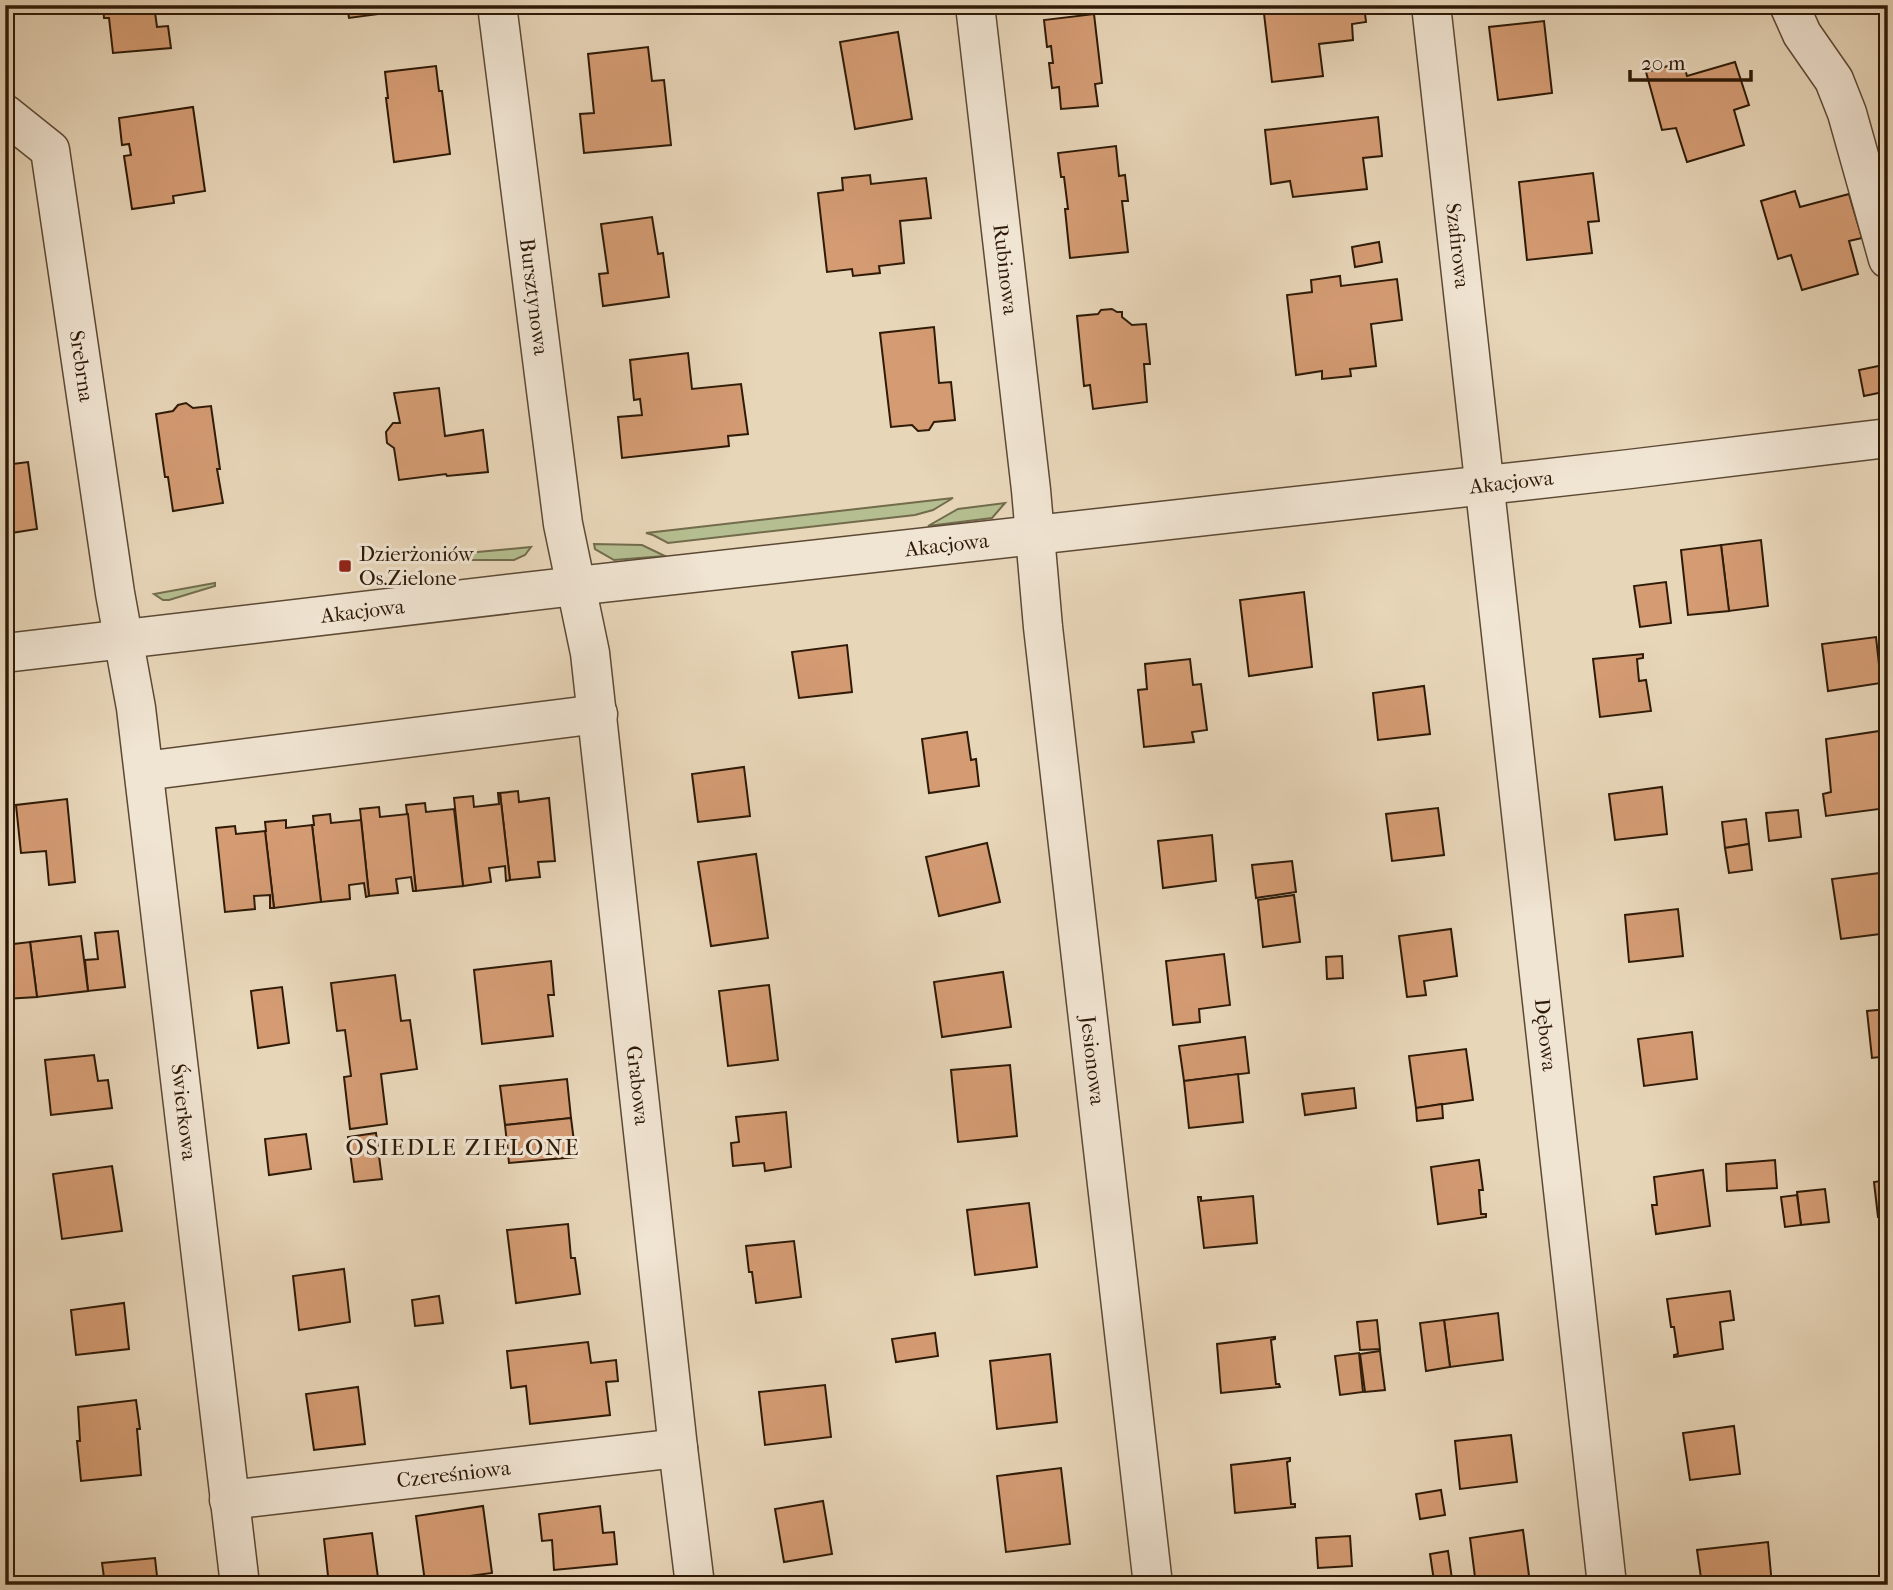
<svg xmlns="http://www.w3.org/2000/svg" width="1893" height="1590" font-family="'IM FELL French Canon',serif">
<rect width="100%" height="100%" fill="#e8d6b9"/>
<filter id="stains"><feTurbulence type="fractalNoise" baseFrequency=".00286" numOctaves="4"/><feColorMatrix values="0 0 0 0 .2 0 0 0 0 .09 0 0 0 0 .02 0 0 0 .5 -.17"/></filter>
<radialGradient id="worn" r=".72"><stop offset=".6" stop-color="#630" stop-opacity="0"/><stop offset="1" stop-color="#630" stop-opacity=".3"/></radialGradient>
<!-- green -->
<g fill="#b5be90" stroke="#726c4c" stroke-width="2">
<path d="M953 498 933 510 915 515 668 543 653 535 646 533Z"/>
<path d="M1005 503 992 518 928 526 958 509Z"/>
<path d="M594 544 642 545 665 556 614 560 595 549Z"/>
<path d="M531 547 525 555 514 560H423V557Z"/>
<path d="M215 583V586L169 600H163L154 594Z"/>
</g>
<!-- building -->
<g fill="#d59c74" stroke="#2e1a07" stroke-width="2">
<path d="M103 5H154L157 27 168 26 171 48 113 53 109 18H104Z"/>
<path d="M347 5H393L394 12 349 18Z"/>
<path d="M1263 5H1364L1366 22 1352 24 1353 40 1319 44 1323 76 1272 82Z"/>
<path d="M1094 14 1102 83 1095 84 1098 106 1061 109 1059 87 1052 88 1049 63H1053L1051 46 1047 47 1044 20Z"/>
<path d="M1544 21 1552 93 1498 100 1489 27Z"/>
<path d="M898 32 912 119 855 129 840 42Z"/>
<path d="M648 47 652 81 664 80 671 145 584 153 580 114 594 113 588 54Z"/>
<path d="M1683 62 1687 76 1735 62 1749 105 1734 110 1744 145 1687 162 1676 128 1662 130 1646 72Z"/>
<path d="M436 66 439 91H442L450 154 394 162 386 98H388L385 72Z"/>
<path d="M193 107 205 191 173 196 174 203 132 209 124 156 131 155 129 144 122 145 119 118Z"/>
<path d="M1378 117 1382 156 1363 158 1367 189 1293 197 1290 181 1271 184 1265 130Z"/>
<path d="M1116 146 1119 176 1125 175 1128 201H1122L1128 252 1070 258 1065 209H1068L1064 177H1061L1058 153Z"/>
<path d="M1593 173 1599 221 1588 222 1592 253 1527 260 1519 182Z"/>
<path d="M870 175 871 184 926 178 931 218 900 221 904 263 879 266 880 273 853 276 852 269 827 272 818 193 843 190 842 178Z"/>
<path d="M1795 191 1800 207 1849 194 1862 238 1849 241 1858 274 1802 290 1791 255 1778 259 1761 201Z"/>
<path d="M652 217 658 254 663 253 669 297 603 306 599 274 608 273 601 224Z"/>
<path d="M1379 242 1382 262 1355 267 1352 247Z"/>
<path d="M1340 276 1341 286 1397 279 1402 320 1371 324 1376 366 1350 369 1351 376 1322 379V371L1296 375 1287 295 1312 292 1311 280Z"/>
<path d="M1112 309 1117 312H1122V317L1132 325 1146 324 1150 364H1144L1147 402 1093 409 1090 385 1084 386 1077 316 1098 314 1101 310Z"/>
<path d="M934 327 939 383 951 382 955 420 934 422 929 430 918 431 912 425 891 427 880 333Z"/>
<path d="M688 353 692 389 741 384 748 434 728 436 729 446 622 458 618 417 642 415 640 399 634 400 630 360Z"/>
<path d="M1888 364V391L1864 396 1859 370Z"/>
<path d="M439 388 445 436 483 430 488 472 447 476 446 474 399 480 394 448 387 443 386 432 393 423H400L394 393Z"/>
<path d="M186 403 193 408 211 406 220 469H217L223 503 173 511 168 477H165L156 414 173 411 178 405Z"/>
<path d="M28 462 37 529 5 534V465Z"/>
<path d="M1761 540 1768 606 1729 611 1721 545Z"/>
<path d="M1721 545 1729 611 1688 615 1681 550Z"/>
<path d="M1666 582 1671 623 1640 627 1634 586Z"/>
<path d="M1304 592 1312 667 1249 676 1240 600Z"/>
<path d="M1876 637 1881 683 1828 691 1822 644Z"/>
<path d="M847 645 852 692 799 698 792 652Z"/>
<path d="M1643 654V658L1637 659 1639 681 1646 680 1651 711 1600 717 1593 659Z"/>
<path d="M1190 659 1193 685 1201 684 1207 730 1192 732 1194 742 1144 747 1138 690 1147 689 1145 664Z"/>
<path d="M1424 686 1430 734 1378 740 1373 693Z"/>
<path d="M1886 730 1888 760H1883L1887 808 1826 816 1823 794 1831 792 1826 739Z"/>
<path d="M967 732 971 760 976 759 979 786 929 793 922 739Z"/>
<path d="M744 767 750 816 698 822 692 774Z"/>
<path d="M1662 787 1667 834 1615 840 1609 794Z"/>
<path d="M518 791 519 802 549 798 555 861 538 862 540 877 510 880 500 793Z"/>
<path d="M498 793H500L510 880 506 881 505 866 489 868 491 882 463 886 454 798 473 796 474 807 499 804Z"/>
<path d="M67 799 75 882 49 885 46 851 21 853 16 805Z"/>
<path d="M425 803 426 812 454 809 463 886 416 891 406 805Z"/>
<path d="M379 807 380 817 408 814 416 891H413L411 877 396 879 398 893 369 896 360 809Z"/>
<path d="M1438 808 1444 855 1392 861 1386 814Z"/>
<path d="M1798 810 1801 837 1769 841 1766 813Z"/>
<path d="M330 814 331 823 361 820 369 896 366 897 364 883 349 885 350 899 321 902 312 825H314L313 816Z"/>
<path d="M1746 819 1749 844 1725 848 1722 822Z"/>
<path d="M286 820V828L312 825 321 902 274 908 265 831H266L265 822Z"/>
<path d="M235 826 236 834 265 831 274 908H270V895L254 896 255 909 225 912 216 828Z"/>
<path d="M1212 835 1216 881 1163 888 1158 841Z"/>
<path d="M987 843 1000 902 939 916 926 857Z"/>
<path d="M1749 844 1752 870 1729 873 1725 848Z"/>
<path d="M756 854 768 938 711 946 698 862Z"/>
<path d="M1292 861 1296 892 1256 898 1252 865Z"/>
<path d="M1888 872V933L1841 939 1832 879Z"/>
<path d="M1294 895 1300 942 1263 947 1258 900Z"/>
<path d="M1678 909 1683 956 1629 962 1625 915Z"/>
<path d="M1451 929 1457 976 1424 981 1426 995 1407 997 1399 936Z"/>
<path d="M118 931 125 987 88 991 85 960 98 959 95 933Z"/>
<path d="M81 936 88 991 37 997 30 942Z"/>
<path d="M30 942 37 997 5 999V945Z"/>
<path d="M1224 954 1230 1005 1199 1009 1200 1022 1173 1025 1166 961Z"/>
<path d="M1342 956 1343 978 1327 979 1326 957Z"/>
<path d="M551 961 554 995H548L553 1036 482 1044 474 970Z"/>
<path d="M1003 972 1011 1027 942 1037 934 982Z"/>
<path d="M395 975 401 1021 410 1020 417 1069 381 1074 387 1124 350 1129 344 1077 351 1076 345 1030 337 1031 331 983Z"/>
<path d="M769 985 778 1060 728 1066 719 991Z"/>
<path d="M282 987 289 1043 258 1048 251 991Z"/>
<path d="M1888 1009V1056L1872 1058 1867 1011Z"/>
<path d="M1692 1032 1697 1079 1644 1086 1638 1039Z"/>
<path d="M1245 1037 1249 1073 1184 1081 1179 1046Z"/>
<path d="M1466 1049 1473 1100 1416 1108 1409 1056Z"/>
<path d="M94 1055 98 1081 108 1080 112 1108 51 1115 45 1060Z"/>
<path d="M1010 1065 1017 1136 958 1142 951 1070Z"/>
<path d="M1238 1074 1243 1122 1189 1128 1184 1081Z"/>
<path d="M567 1079 571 1118 505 1125 500 1086Z"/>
<path d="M1354 1088 1356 1108 1305 1115 1302 1094Z"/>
<path d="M1442 1104 1443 1118 1417 1121 1416 1108Z"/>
<path d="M786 1112 791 1167 765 1171 764 1163 733 1166 731 1143 739 1142 736 1117Z"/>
<path d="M571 1118 576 1157 509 1163 505 1125Z"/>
<path d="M376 1133 382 1179 354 1182 348 1137Z"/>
<path d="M306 1134 311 1169 269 1175 265 1139Z"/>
<path d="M1884 1149H1888V1216L1878 1217 1874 1182 1888 1180Z"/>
<path d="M1479 1160 1483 1190H1479L1481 1214H1486V1217L1438 1224 1431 1167Z"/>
<path d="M1775 1160 1777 1188 1727 1191 1726 1164Z"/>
<path d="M112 1166 122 1231 62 1239 53 1174Z"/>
<path d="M1703 1170 1710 1226 1656 1234 1652 1205H1657L1654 1177Z"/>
<path d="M1825 1189 1829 1222 1801 1225 1797 1192Z"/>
<path d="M1797 1195 1801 1225 1785 1227 1781 1197Z"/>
<path d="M1253 1196 1257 1243 1204 1248 1198 1197H1201V1201Z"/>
<path d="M1029 1203 1037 1267 975 1275 967 1210Z"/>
<path d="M568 1224 571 1258H575L580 1294 516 1303 507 1230Z"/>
<path d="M794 1241 801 1297 756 1303 752 1272H749L746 1246Z"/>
<path d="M344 1269 350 1322 299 1330 293 1276Z"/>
<path d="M1730 1291 1734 1320 1720 1322 1723 1349 1674 1357V1355L1678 1354 1674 1327H1671L1667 1299Z"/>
<path d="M439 1296 443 1323 415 1326 412 1300Z"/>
<path d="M124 1303 129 1349 76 1355 71 1310Z"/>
<path d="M1498 1313 1503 1360 1450 1367 1444 1320Z"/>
<path d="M1377 1320 1380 1349 1360 1350 1357 1322Z"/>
<path d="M1444 1320 1450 1367 1426 1371 1420 1323Z"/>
<path d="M935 1333 938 1356 896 1362 892 1339Z"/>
<path d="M1275 1337V1339L1271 1340 1276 1384H1279L1280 1387 1221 1393 1217 1344Z"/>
<path d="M588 1342 591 1363 616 1360 618 1381 606 1382 610 1415 530 1424 526 1386 511 1388 507 1351Z"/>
<path d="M1380 1351 1385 1390 1365 1392 1360 1354Z"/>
<path d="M1359 1353 1363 1392 1340 1395 1335 1356Z"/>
<path d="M1050 1354 1057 1422 997 1429 990 1361Z"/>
<path d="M825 1385 831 1437 765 1445 759 1392Z"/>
<path d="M358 1387 365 1444 314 1450 306 1394Z"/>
<path d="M136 1400 140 1429H137L141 1475 81 1481 77 1441H80L78 1407Z"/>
<path d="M1734 1426 1740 1474 1690 1480 1683 1433Z"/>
<path d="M1511 1435 1517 1482 1460 1489 1455 1441Z"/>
<path d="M1290 1458V1461L1287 1462 1291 1504H1295V1507L1235 1513 1231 1465Z"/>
<path d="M1061 1468 1070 1544 1006 1552 997 1476Z"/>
<path d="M1441 1490 1445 1515 1420 1519 1416 1494Z"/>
<path d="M823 1501 832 1554 784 1562 775 1509Z"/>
<path d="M483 1506 492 1573 425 1582 416 1516Z"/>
<path d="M600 1506 603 1533 614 1532 617 1564 554 1570 552 1540 542 1541 539 1514Z"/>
<path d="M1523 1530 1530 1583 1476 1585 1470 1538Z"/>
<path d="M372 1533 379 1585H329L324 1539Z"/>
<path d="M1350 1536 1352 1566 1318 1568 1316 1538Z"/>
<path d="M1768 1542 1772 1585H1702L1697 1550Z"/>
<path d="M1448 1551 1452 1579 1434 1581 1430 1554Z"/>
<path d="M155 1558 158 1585H105L102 1563Z"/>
<path d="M1296 1577 1297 1585 1243 1584Z"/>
</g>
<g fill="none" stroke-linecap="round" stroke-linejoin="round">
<defs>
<g id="minor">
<path id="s1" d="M497 5 563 524 590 653 678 1448 695 1585"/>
<path id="s2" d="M975 5 1031 490 1043 627 1153 1585"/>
<path id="s3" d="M1431 5 1607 1585"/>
<path d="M1789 5 1802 34 1834 80 1847 113 1888 259"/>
<path id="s4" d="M5 114 50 150 115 593 136 708 240 1585"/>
<path id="s5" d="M5 653 576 586 1630 469 1888 438"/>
<path d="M144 771 598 714"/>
<path id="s6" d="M229 1500 678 1448"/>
</g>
</defs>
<!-- minor casing -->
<use href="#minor" stroke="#5c4934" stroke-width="41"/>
<!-- minor -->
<use href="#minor" stroke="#f0e4d2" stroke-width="38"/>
</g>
<!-- markers -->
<rect fill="#8f2418" stroke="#f0e4d2" stroke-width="2.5" x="338" y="559" width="14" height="14" rx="3.5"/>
<g text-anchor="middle" stroke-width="6" stroke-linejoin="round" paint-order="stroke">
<!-- street labels -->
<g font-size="21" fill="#2e1a07" stroke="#f0e4d2">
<text dy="7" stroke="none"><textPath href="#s3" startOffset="242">Szafirowa</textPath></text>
<text dy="7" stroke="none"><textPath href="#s2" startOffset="266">Rubinowa</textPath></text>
<text dy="7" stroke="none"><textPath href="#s1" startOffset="294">Bursztynowa</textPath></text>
<text dy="7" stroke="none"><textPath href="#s4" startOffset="276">Srebrna</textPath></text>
<text dy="7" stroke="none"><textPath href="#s5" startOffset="1516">Akacjowa</textPath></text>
<text dy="7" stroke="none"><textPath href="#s5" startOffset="948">Akacjowa</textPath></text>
<text dy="7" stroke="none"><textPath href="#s5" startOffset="360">Akacjowa</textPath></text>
<text dy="7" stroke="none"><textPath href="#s3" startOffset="1036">Dębowa</textPath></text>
<text dy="7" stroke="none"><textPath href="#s2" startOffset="1062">Jesionowa</textPath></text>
<text dy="7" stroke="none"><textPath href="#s1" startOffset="1090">Grabowa</textPath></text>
<text dy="7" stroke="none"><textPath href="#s4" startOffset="1029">Świerkowa</textPath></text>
<text dy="7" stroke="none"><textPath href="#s6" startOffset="226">Czereśniowa</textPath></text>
</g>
<!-- poi labels -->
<g font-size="21" fill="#2e1a07" stroke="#f0e4d2" text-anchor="start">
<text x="359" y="561">Dzierżoniów<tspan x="359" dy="24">Os.Zielone</tspan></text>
</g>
<!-- neighbourhood labels -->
<g font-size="23" letter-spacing="2" fill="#2e1a07" stroke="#f0e4d2">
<text x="463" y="1155">OSIEDLE ZIELONE</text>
</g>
</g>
<!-- margin -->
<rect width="1893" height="1590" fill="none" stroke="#e8d6b9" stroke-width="28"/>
<rect x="7" y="7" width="1879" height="1576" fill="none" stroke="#2e1a07" stroke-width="3.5"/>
<rect x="14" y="14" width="1865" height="1562" fill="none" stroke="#2e1a07" stroke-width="2"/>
<!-- scale -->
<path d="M1630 70v10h121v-10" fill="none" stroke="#2e1a07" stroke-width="3.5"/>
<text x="1641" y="70" font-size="21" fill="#2e1a07" stroke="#f0e4d2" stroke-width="5" paint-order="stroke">20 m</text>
<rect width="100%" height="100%" filter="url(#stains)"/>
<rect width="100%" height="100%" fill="url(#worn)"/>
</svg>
